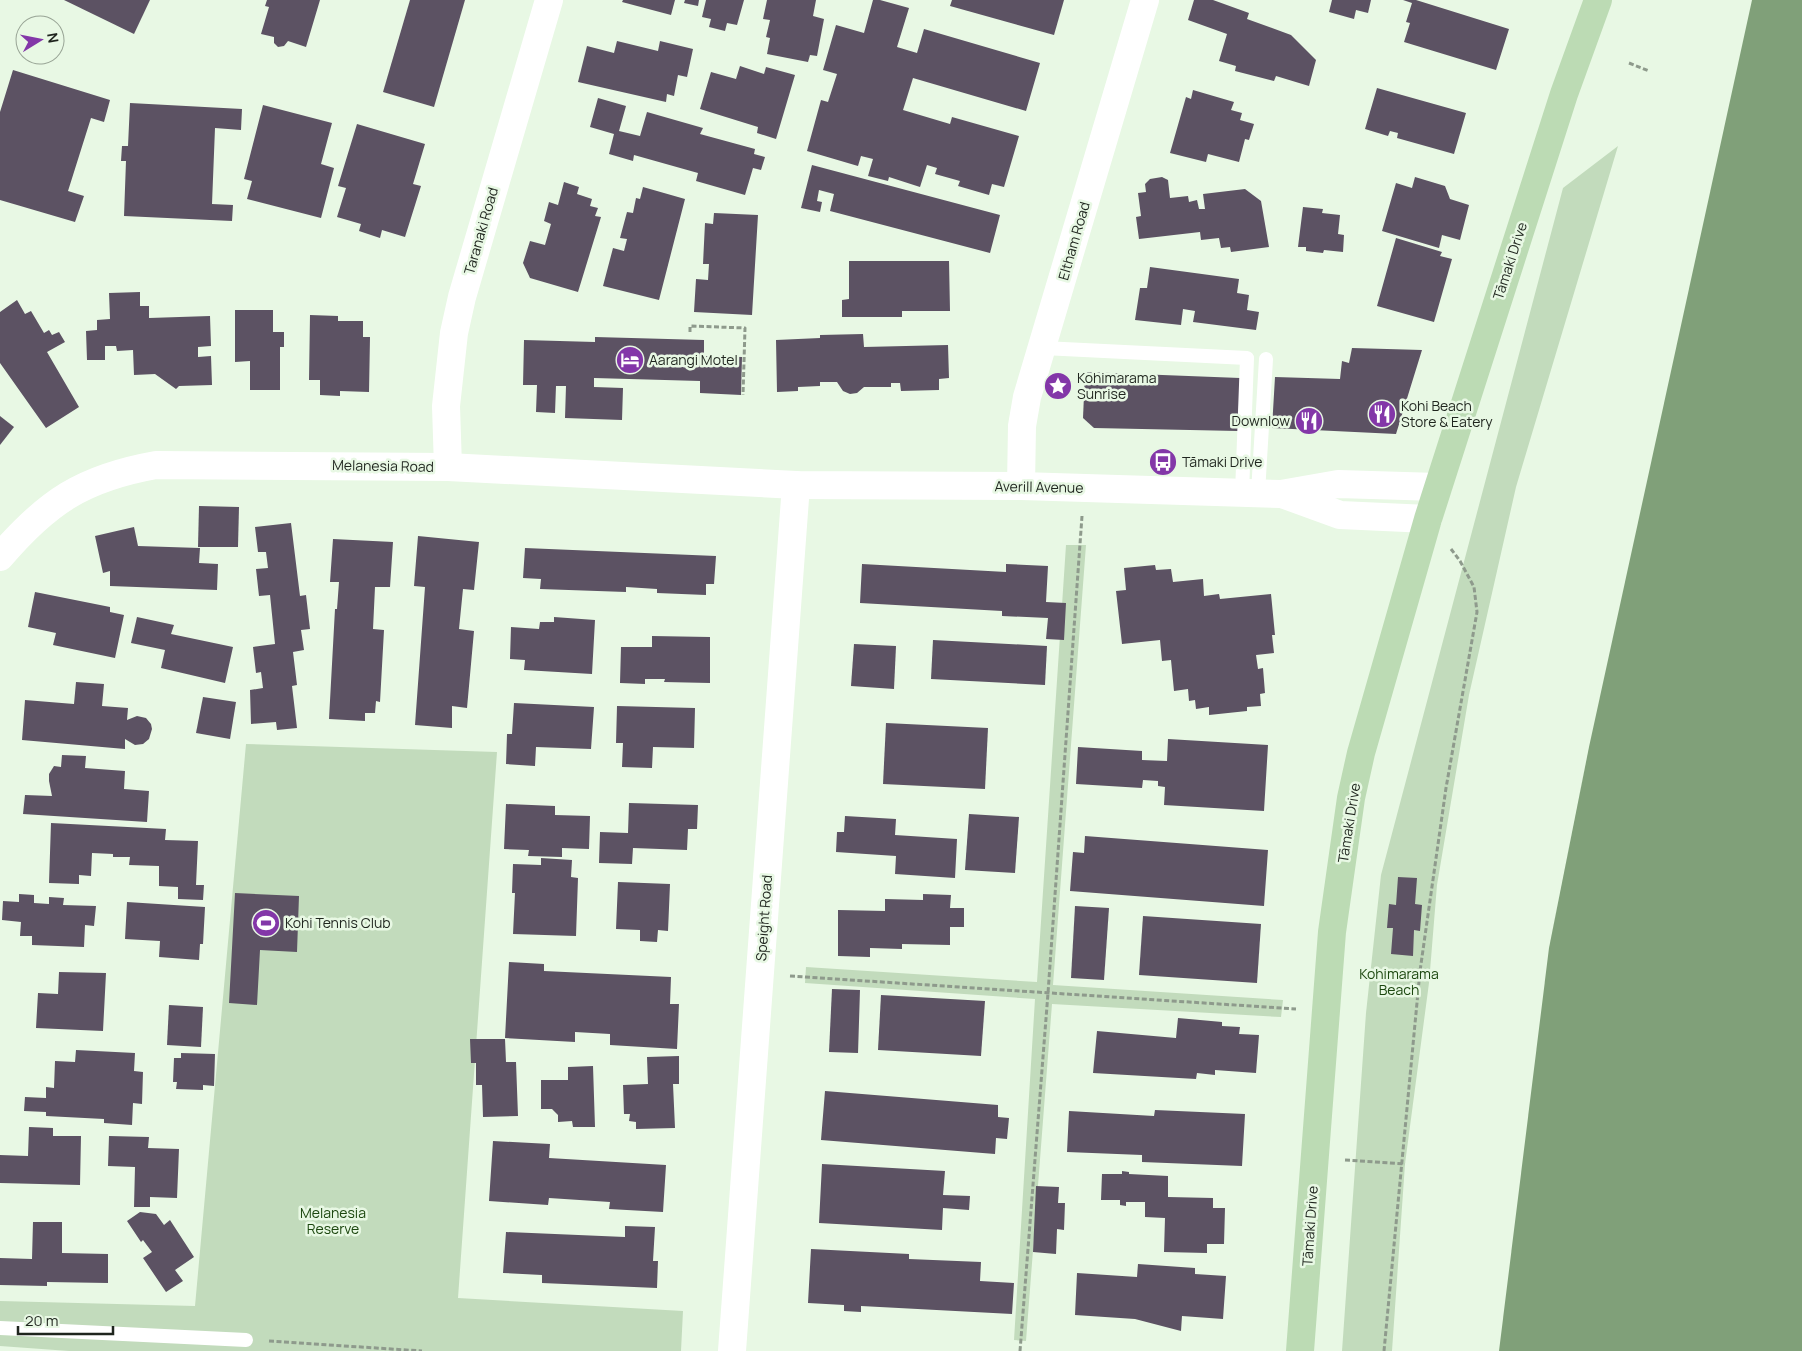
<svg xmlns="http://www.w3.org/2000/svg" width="1802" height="1351" font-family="Manrope,sans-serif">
<rect width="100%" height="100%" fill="#e8f8e4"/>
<!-- green -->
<g fill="#c2dbbc">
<path d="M1618 146 1516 487 1469 695 1437 885 1429 983 1405 1164 1392 1351H1342L1366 1013 1381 875 1563 188Z"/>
<path d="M1066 545H1086L1053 985 1283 1000 1281 1017 1052 1004 1026 1341 1014 1340 1035 999 805 983 806 967 1037 982Z"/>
<path d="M246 744 497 752 458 1298 683 1311 681 1351H69L0 1346V1301L195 1306Z"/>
</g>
<!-- water -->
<path fill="#80a079" d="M1752 0H1802V1351H1499L1549 948 1589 747Z"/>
<!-- building -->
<g fill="#5c5263">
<path d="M64 0H150L134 34Z"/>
<path d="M267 0H320L306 47 288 41 284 46 278 47 274 43V37L261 34 269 7 265 6Z"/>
<path d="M410 0H465L434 107 383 92Z"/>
<path d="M623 0H675L671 15 622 2Z"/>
<path d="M685 0H699L698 6 684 3Z"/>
<path d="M706 0H744L737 25 727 23 725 31 709 27 711 19 702 17Z"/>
<path d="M767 0H816L813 16 824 19 817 56 810 55 808 62 767 54 770 38 766 37 770 20 763 19Z"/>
<path d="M873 0H880L909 8 897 47 917 53 924 29 1040 63 1026 111 913 78 903 110 950 124 952 117 1019 136 1004 187 992 184 989 195 958 186 960 181 935 174 937 168 927 165 920 187 889 177 888 181 868 176 873 159 861 156 858 166 807 151 821 100 828 102 837 74 823 70 836 25 864 33Z"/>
<path d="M952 0H1064L1054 35 950 6Z"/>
<path d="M1194 0H1213L1249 13 1247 19 1291 35 1316 60 1309 86 1276 76 1274 81 1235 71 1236 66 1219 61 1227 34 1188 20Z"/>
<path d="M1332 0H1371L1368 13 1356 10 1354 19 1329 12Z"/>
<path d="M1403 0H1416L1509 29 1496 70 1404 42 1410 23 1406 22 1412 3Z"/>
<path d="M617 41 658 51 660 41 693 49 687 77 678 75 674 96 667 94 666 102 578 82 587 46 614 53Z"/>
<path d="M740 66 764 74 766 67 795 75 776 139 757 133 758 127 700 109 711 72 736 79Z"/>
<path d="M13 70 110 100 104 122 91 118 68 191 84 196 75 222 0 200V112Z"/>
<path d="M1377 88 1466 113 1454 154 1397 138 1398 133 1390 131 1388 136 1365 129Z"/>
<path d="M1193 90 1234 102 1231 110 1242 113 1240 120 1254 124 1249 140 1245 139 1239 162 1208 154 1206 162 1170 153 1186 97 1191 99Z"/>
<path d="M598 98 626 106 619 131 640 136 647 112 703 128 700 134 755 149 754 154 765 157 761 170 753 168 745 195 696 181 698 173 634 155 633 161 609 154 614 134 590 127Z"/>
<path d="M130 103 242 109 241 130 215 128 212 204 233 205 232 221 124 216 126 161H121L122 146H128Z"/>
<path d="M263 105 332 123 321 164 334 168 321 218 247 199 252 181 244 179Z"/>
<path d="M357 124 425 144 413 184 421 186 405 237 382 230 380 238 359 231 361 224 337 217 346 188 338 186Z"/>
<path d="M812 165 1000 215 990 253 830 211 834 194 819 190 817 201 822 202 820 212 801 208Z"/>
<path d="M1162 177 1168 180 1170 198 1188 196 1189 202 1197 200 1199 209H1205L1203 194 1245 189 1261 201 1269 247 1231 252 1230 247 1221 248 1219 238 1201 240 1200 232 1139 239 1136 217 1141 216 1138 193 1146 192 1145 184 1150 179Z"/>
<path d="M1415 177 1445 186 1450 199 1469 205 1460 240 1442 235 1439 248 1382 231 1396 183 1412 188Z"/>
<path d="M564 182 579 187 577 194 592 199 590 206 598 208 595 216 601 217 578 292 530 278 523 263 530 241 545 245 551 224 544 221 549 202 558 205Z"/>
<path d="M643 187 685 199 659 300 603 286 613 248 624 251 627 239 620 238 627 212 633 213 636 198 640 199Z"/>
<path d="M1303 207 1323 209 1322 213 1340 215 1338 234 1344 235 1343 252 1324 250 1323 253 1306 251V247H1298Z"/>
<path d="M714 213 758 215 752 315 694 312 696 279 708 280 709 264H703L705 223 713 224Z"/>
<path d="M1396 238 1442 252 1440 256 1452 259 1434 322 1377 306Z"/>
<path d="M849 261H949L950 311H902V317H842V300L849 299Z"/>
<path d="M1150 267 1239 279 1237 293 1249 295 1247 310 1259 312 1256 330 1193 322 1195 311 1183 309 1181 325 1135 320 1140 288H1147Z"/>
<path d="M140 292V306H149V318L210 316 211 346 198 347V357L211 356 212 385 179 386 176 389 155 374 134 375 133 350 117 351 116 346H105V360H87L86 331 97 330V320L110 319 109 293Z"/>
<path d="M17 300 25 314 31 311 44 333 49 330 52 335 59 332 65 342 47 352 79 407 46 428 0 363V312Z"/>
<path d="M235 310H273V332H284V347H280V390H250V361L235 362Z"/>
<path d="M310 315 338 316V321H363V337H370L369 392 340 391V396L320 395V380H309Z"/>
<path d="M863 334 864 347 948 345 949 378 939 379V390L901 391 900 383H891V387H864L857 393 850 394 843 391 837 382H820V386L798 387V391L777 392 776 340 820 338V335Z"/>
<path d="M595 337 704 340V356L742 357 741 395 700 393V381L594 378V387L623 388 622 420 565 418 566 386H556L555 413 536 412 537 385H523L524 340 595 342Z"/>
<path d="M1352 348 1422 350 1396 434 1272 428 1275 377 1340 379 1342 361 1349 363Z"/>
<path d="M1085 372 1240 378 1238 431 1094 428 1083 418Z"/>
<path d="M0 416 14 427 0 445Z"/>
<path d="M199 506 239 507 238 547H198Z"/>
<path d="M291 523 300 596 306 595 310 629 301 630 304 650 293 652 297 685 292 686 297 728 277 730 276 722 251 724 250 690 263 688 261 672 256 673 253 647 275 644 270 595 259 596 256 569 268 568 266 552H258L255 527Z"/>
<path d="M134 527 138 546 200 548 199 563 218 564 217 590 110 586V571L103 573 95 536Z"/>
<path d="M418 536 479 542 474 590 463 589 459 629 474 631 467 708 452 706V728L415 725 425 587 414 586Z"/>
<path d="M333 539 393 542 390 587H375L373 629 384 630 380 702 376 701 375 713H365V721L329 719 335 609H337L339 582H330Z"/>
<path d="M525 548 716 556 714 584H706V595L657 593V589L626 587V592L540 589 541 579 523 578Z"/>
<path d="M862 564 1006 572V564L1048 566 1046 602 1066 603 1064 640 1046 639 1048 618 1002 616V611L860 603Z"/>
<path d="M1155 565 1156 570 1171 569 1173 582 1203 579 1204 596 1219 594 1220 599 1271 594 1275 635H1272L1274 653 1256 655 1258 669 1263 668 1265 693 1260 694 1261 706 1247 707V711L1209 715V707L1196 709 1195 700 1189 701 1188 689 1174 691 1171 660 1162 661 1160 640 1122 644 1116 591 1126 590 1124 568Z"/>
<path d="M35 592 110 607V612L124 615 115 658 53 645 56 633 28 627Z"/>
<path d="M137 617 174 625 171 634 233 647 225 683 161 668 165 650 131 643Z"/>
<path d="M554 617 595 620 592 674 524 670 525 660 510 659 511 627 539 629 540 622H554Z"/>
<path d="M652 636 710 637V683L664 682 665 679H645V684L620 683 621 647H652Z"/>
<path d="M933 640 1047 646 1045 685 931 679Z"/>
<path d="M854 644 896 646 894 689 851 686Z"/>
<path d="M76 682 104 684 102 706 128 708 127 720 137 716 146 718 151 724 152 729 149 739 143 744 135 745 125 739V749L22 740 25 700 74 704Z"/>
<path d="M203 697 236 702 230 739 196 733Z"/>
<path d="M514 703 594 707 591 749 536 747 535 766 506 764 507 734H512Z"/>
<path d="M617 706 695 708 694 748 653 747 652 768 622 767 623 743H616Z"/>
<path d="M886 723 988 728 985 789 883 784Z"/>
<path d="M1168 739 1268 745 1264 811 1164 805 1165 787 1158 786V781L1143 780 1142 788 1076 784 1078 747 1142 751V760L1167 761Z"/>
<path d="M62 755 86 756 85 768 125 771 124 789 149 791 147 822 23 814 25 795 52 796 49 781V774L54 766 61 767Z"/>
<path d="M629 803 698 805 697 829H688L687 850 633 848 632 864 599 863 600 832 628 833Z"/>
<path d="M506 804 555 806V815L590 816 589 849 562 848V857L528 856 529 850 504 849Z"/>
<path d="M969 814 1019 817 1015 873 965 870Z"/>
<path d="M845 816 896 819 895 835 957 839 955 878 895 874 896 856 836 852 837 832H844Z"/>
<path d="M51 823 166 829 165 840 198 841 196 885H204L203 900 178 899V887L159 886V866L129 865 130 857H113V854L92 853 91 876 79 875V884L49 883Z"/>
<path d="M1085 836 1268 850 1264 906 1070 891 1073 852 1084 853Z"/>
<path d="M541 858 572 860 571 877 578 878 576 936 513 934 515 893H512L513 864 541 865Z"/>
<path d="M1398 877 1417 878 1415 904 1422 905 1420 931 1414 930 1413 956 1391 954 1393 928H1387L1389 904 1396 905Z"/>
<path d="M618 882 670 884 668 931 658 930 657 942 640 941V930L616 929Z"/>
<path d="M235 893 299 896 297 952 260 950 257 1005 229 1003Z"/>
<path d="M19 894 34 895V903L49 904V897L64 898 63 905 96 906 94 926 85 925 84 947 32 945V936H20L21 922 2 920 3 901 19 902Z"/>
<path d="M923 894 951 895 950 908H964V927H950V945L902 944V949L870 948V957L838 956V910L885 911V899L923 900Z"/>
<path d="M127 902 205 907 203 944H200L199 960 159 957 160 941 125 939Z"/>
<path d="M1075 906 1109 908 1104 980 1071 978Z"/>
<path d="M1143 916 1261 924 1257 983 1139 975Z"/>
<path d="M509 962 544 964V971L671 977 670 1004H679L677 1049 610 1045V1034L575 1032V1042L505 1038Z"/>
<path d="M59 972 106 973 103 1031 36 1028 38 993 58 994Z"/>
<path d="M832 989 860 990 858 1053 829 1052Z"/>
<path d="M881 995 985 1001 981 1056 878 1050Z"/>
<path d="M169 1005 203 1007 201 1047 167 1045Z"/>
<path d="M1178 1018 1222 1022V1026L1240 1027 1239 1034 1259 1035 1256 1073 1215 1070V1075L1197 1073 1196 1079 1093 1073 1097 1031 1176 1038Z"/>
<path d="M470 1039H505L506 1062H516L518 1116 483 1117 482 1085H476V1063H471Z"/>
<path d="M76 1050 135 1053 134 1071 143 1072 142 1104 133 1103 132 1125 104 1123V1119L46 1116V1112L24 1111 25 1097 46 1098V1087L54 1088 55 1061 75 1062Z"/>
<path d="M181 1053 215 1054 214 1086 203 1085V1090L176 1089 177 1082H173L174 1058H181Z"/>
<path d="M679 1056V1084H673L675 1128 636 1129V1122L629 1121 630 1114H624L623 1085 648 1084 647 1057Z"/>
<path d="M593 1066 595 1127H573L572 1121 558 1122V1115L552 1109H541V1080H568V1067Z"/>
<path d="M825 1091 998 1105V1117L1009 1118 1007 1139 996 1138 995 1154 821 1140Z"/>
<path d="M1155 1110 1245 1114 1242 1166 1142 1162V1155L1067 1152 1069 1111 1154 1116Z"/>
<path d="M29 1127 53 1128V1136H81L80 1185 0 1183V1155L28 1156Z"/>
<path d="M109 1136 149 1137 148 1148 179 1149 177 1198 150 1197V1207H134L135 1167 108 1166Z"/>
<path d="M493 1141 550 1144 549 1158 666 1165 663 1212 609 1209 610 1202 549 1198 548 1205 489 1201Z"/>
<path d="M822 1164 945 1171 943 1195 970 1196 969 1210 943 1208 942 1230 819 1223Z"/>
<path d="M1122 1171 1129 1172V1174L1168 1176V1197L1213 1198V1208H1225L1224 1244H1207V1253L1164 1252 1165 1218 1145 1217V1202H1126V1206L1120 1205V1200H1101L1102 1174H1122Z"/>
<path d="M1036 1186 1059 1187 1058 1203H1065L1064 1230 1057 1229 1056 1254 1033 1252Z"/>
<path d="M140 1212 156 1214 164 1225 170 1220 194 1257 175 1270 183 1281 166 1292 143 1258 152 1252 143 1240 141 1242 127 1221Z"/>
<path d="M33 1222H62V1253L108 1254V1283L47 1282V1286L0 1285V1258L32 1259Z"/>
<path d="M625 1226 655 1227 653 1261H658L657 1288 542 1283V1275L503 1273 506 1232 625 1237Z"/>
<path d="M811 1249 909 1254V1259L981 1262 980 1281 1014 1283 1012 1314 861 1306V1312L844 1311V1305L808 1303Z"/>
<path d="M1138 1264 1195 1268V1274L1226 1276 1223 1319 1182 1316 1181 1331 1135 1319 1075 1315 1077 1273 1137 1277Z"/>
</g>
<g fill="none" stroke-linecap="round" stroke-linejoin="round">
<!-- path -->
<g stroke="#8e9a8c" stroke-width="3" stroke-dasharray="5 2.5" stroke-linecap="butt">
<path d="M1629 63 1649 71"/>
<path d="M690 332V326L745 328 743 395"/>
<path d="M790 976 1296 1009"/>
<path d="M1345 1160 1405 1164"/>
<path d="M269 1341 422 1351"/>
<path d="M1020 1351 1048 993 1082 516"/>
<path d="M1384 1351 1420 971 1446 788 1477 612 1474 587 1460 561 1451 549"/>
</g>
<!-- service -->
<g stroke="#fff" stroke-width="14">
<path d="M1043 348 1247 358 1242 493"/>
<path d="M1258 493 1266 359"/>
<path d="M0 1328 246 1340"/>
</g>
<!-- minor -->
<g stroke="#fff" stroke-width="28">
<path d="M448 467 446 406 454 333 462 297 549 0"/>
<path d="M1021 486 1022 426 1027 397 1145 0"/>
<path d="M732 1351 796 485"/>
</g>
<!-- tertiary -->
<g stroke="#fff" stroke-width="28">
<path d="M1282 494 1340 515 1428 519"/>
<path d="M0 557C47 502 83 478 156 465L448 467 796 485 1021 486 1281 494 1338 484 1438 487"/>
</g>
<!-- primary -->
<path stroke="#bcdbb4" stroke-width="28" d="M1300 1351 1332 932 1351 798 1361 753 1428 519 1564 94 1598 0"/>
</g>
<!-- icons -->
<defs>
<symbol id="hotel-disc" viewBox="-11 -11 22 22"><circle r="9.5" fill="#8337a8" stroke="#e8f8e4"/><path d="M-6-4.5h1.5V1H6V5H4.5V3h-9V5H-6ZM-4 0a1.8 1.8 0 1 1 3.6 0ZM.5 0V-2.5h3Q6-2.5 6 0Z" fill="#fff"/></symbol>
<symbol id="sight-disc" viewBox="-11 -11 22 22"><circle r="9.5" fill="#8337a8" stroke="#e8f8e4"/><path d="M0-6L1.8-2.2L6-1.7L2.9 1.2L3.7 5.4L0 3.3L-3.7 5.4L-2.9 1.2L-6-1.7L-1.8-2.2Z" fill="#fff"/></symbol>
<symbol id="restaurant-disc" viewBox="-11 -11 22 22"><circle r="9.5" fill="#8337a8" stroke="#e8f8e4"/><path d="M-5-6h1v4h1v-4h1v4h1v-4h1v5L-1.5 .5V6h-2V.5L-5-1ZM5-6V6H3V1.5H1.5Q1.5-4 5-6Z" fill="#fff"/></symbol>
<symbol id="bus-disc" viewBox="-11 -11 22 22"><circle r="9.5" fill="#8337a8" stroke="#e8f8e4"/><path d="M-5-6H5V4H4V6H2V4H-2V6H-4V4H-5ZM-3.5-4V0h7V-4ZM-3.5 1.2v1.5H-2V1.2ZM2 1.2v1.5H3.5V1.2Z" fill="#fff"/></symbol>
<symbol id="stadium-disc" viewBox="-11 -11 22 22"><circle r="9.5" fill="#8337a8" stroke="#e8f8e4"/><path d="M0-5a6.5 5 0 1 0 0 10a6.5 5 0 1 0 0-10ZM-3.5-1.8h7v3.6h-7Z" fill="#fff"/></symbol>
</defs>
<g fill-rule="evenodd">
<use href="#hotel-disc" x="614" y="344" width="32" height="32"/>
<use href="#sight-disc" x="1042" y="370" width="32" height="32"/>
<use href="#restaurant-disc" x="1366" y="398" width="32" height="32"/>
<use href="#restaurant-disc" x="1293" y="405" width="32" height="32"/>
<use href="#bus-disc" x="1147" y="446" width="32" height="32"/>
<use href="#stadium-disc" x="250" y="907" width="32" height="32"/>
</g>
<g text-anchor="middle" stroke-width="5" stroke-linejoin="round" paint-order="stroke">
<!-- street labels -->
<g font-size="14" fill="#1f251e" stroke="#e8f8e4">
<text transform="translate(481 231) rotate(-74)" y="5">Taranaki Road</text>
<text transform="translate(1074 241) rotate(-74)" y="5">Eltham Road</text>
<text transform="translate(1510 261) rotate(-72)" y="5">Tāmaki Drive</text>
<text transform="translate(383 466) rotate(1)" y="5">Melanesia Road</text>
<text transform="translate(1039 487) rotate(1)" y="5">Averill Avenue</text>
<text transform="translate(1349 823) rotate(-81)" y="5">Tāmaki Drive</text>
<text transform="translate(764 918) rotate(-86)" y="5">Speight Road</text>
<text transform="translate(1310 1226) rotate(-86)" y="5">Tāmaki Drive</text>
</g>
<!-- poi labels -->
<g font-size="14" fill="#1f251e" stroke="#e8f8e4" text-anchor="start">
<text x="649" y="365">Aarangi Motel</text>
<text x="1077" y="383">Kohimarama<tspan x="1077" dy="16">Sunrise</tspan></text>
<text x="1401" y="411">Kohi Beach<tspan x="1401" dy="16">Store &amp; Eatery</tspan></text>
<text x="1290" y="426" text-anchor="end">Downlow</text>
<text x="1182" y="467">Tāmaki Drive</text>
<text x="285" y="928">Kohi Tennis Club</text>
</g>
<!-- park labels -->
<g font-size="14" fill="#1c470f" stroke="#e8f8e4">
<text x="1399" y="979">Kohimarama<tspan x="1399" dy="16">Beach</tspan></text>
<text x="333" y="1218">Melanesia<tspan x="333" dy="16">Reserve</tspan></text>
</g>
</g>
<!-- north arrow -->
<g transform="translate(40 40) rotate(80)"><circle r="24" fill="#e8f8e4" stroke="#98a495"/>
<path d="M0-4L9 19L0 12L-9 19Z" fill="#8337a8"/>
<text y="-8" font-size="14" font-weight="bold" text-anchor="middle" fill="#1f251e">N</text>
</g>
<!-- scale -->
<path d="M18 1326v8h95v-8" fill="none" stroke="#1f251e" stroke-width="2.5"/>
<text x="25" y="1326" font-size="15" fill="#1f251e" stroke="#e8f8e4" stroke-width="4" paint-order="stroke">20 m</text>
</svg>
